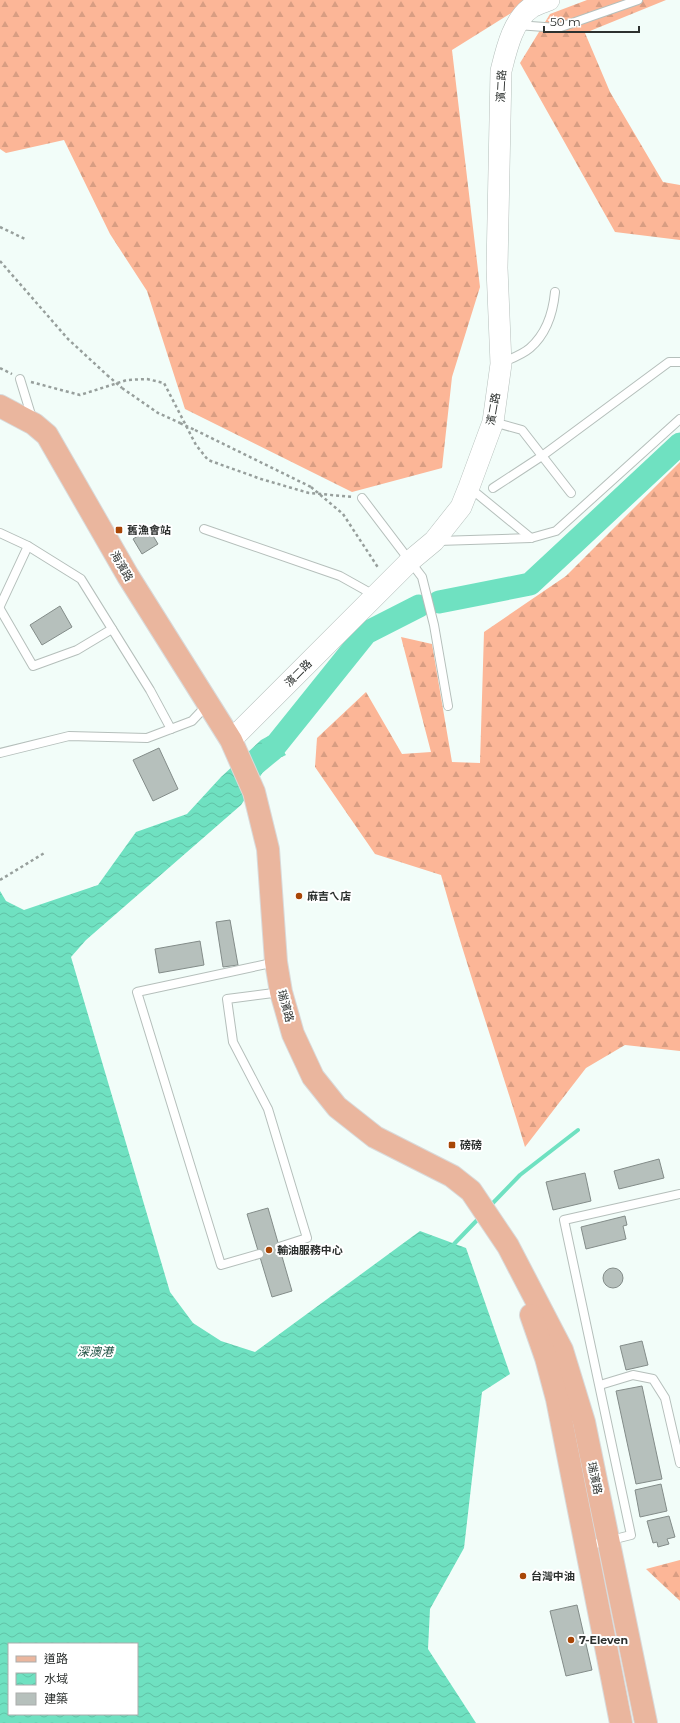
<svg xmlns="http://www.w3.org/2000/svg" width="680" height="1723" font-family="Montserrat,'Noto Sans TC',sans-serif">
<defs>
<pattern id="forest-firs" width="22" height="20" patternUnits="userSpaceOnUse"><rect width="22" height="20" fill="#fcb697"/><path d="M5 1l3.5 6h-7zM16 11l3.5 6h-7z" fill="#d89d82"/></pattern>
<pattern id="water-waves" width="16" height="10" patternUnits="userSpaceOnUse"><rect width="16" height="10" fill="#6fe1c1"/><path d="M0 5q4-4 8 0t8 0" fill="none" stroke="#60c2a6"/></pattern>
</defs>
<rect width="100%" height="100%" fill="#f2fdf9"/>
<!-- forest -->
<g fill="url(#forest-firs)">
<path d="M0 0H532L452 50 480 287 452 377 442 468 352 492 185 409 147 291 110 234 64 140 6 153 0 149Z"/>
<path d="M587 0H666L585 33 610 92 663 182 680 185V240L615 232 520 63 550 14Z"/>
<path d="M680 462V1051L625 1045 586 1068 525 1147C498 1056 466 966 441 875L375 854 315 767 317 738 366 692 402 754 431 752 401 637 432 644 452 762 480 763 484 632 566 576Z"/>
<path d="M680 1560V1601L646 1569Z"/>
</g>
<!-- water -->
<path fill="url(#water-waves)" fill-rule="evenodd" d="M272 734 286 755 269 763 241 805 86 940 71 957 170 1292 193 1323 221 1341 255 1352 420 1231 466 1248 510 1374 482 1392 464 1548 430 1609 428 1649 476 1723H0V891L6 901 24 910 98 885 136 832 187 814 221 777 261 740ZM9 1644H137V1714H9Z"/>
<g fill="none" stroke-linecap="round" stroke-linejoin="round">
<!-- stream -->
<g stroke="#6fe1c1" stroke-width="4">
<path d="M489 1207 520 1175 578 1130"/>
<path d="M454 1244 481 1216"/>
</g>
<!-- river -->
<g stroke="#6fe1c1" stroke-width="23">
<path d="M439 602 530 584 680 444"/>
<path d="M255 764 272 750 366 633 419 606"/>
</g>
</g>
<!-- building -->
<g fill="#b6c0bc" stroke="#838c89">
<path d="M149 529 158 544 142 554 133 539Z"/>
<path d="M60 606 72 627 42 645 30 625Z"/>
<path d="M159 748 178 789 153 801 133 760Z"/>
<path d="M230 920 238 965 223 967 216 922Z"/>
<path d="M200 941 204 965 159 973 155 949Z"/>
<path d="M659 1159 664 1178 619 1189 614 1171Z"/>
<path d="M585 1173 591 1201 553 1210 546 1182Z"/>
<path d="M268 1208 292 1291 272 1297 247 1214Z"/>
<path d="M625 1216 627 1225 623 1226 626 1239 586 1249 581 1227Z"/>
<circle cx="613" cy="1278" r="10"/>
<path d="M642 1341 648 1365 626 1370 620 1346Z"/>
<path d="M642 1386 662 1479 636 1484 616 1391Z"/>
<path d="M661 1484 667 1511 640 1517 635 1490Z"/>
<path d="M669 1516 675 1537 667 1539 669 1544 658 1547 657 1542 653 1543 647 1521Z"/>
<path d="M577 1605 592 1670 566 1676 550 1611Z"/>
</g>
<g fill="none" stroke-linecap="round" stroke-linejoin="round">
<defs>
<g id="lane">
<path d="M517 25 558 28 638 0"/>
<path d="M501 363C510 359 522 355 530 348 546 334 553 313 555 292"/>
<path d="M20 379 32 418"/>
<path d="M493 422 522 430 571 493"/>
<path d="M470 488 531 538"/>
<path d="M493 488 542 456 669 362H680"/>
<path d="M362 498 422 577 434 625 448 706"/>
<path d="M204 529 340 576 374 595"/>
<path d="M0 533 28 546 81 579 150 690 171 729"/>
<path d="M438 541 531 538 556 531 680 419"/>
<path d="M0 606 28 546"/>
<path d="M0 609 33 666 77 650 112 629"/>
<path d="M0 753 69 736 147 738 192 721 208 704"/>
<path d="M279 1247 307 1238 268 1109 233 1042 227 999 281 992"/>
<path d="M259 1254 221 1265 137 992 276 962"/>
<path d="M600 1385 633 1375 653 1379 665 1398 680 1463"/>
<path d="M587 1546 631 1535 564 1220 680 1194"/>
</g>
<path id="secondary" d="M231 740 410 561 434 541 461 507 469 487 493 422 501 364 497 268 501 71C506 51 513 19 532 7 537 4 544 2 549 0"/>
<g id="primary">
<path d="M0 406 34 424 47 435 128 576 231 740 254 792 268 849 276 962 281 992 293 1034 313 1077 337 1107 375 1137 452 1176 471 1191 508 1246 562 1350 584 1422 646 1723"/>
<path d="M531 1315 546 1358 557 1399 621 1723"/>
</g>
</defs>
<!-- lane casing -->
<use href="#lane" stroke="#b5bfbb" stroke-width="10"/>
<!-- secondary casing -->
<use href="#secondary" stroke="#b5bfbb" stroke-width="22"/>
<!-- primary casing -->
<use href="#primary" stroke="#d9dada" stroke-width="24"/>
<!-- path -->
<g stroke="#979f9c" stroke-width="2.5" stroke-dasharray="3 3" stroke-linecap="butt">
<path d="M0 227 25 239"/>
<path d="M0 261 68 339 107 375"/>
<path d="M0 368 12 374"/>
<path d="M31 382 80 395 127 380 147 379 164 383 196 445 208 460 261 479 309 493 354 497"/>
<path d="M122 388 158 413 180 423"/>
<path d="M195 430 311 487"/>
<path d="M343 514 379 569"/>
<path d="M0 880 46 852"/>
</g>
<!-- lane -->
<use href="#lane" stroke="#fff" stroke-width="8"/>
<!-- secondary -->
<use href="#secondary" stroke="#fff" stroke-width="21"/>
<!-- primary -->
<use href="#primary" stroke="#eab69e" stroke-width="22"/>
<!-- path-bridge -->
<g stroke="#979f9c" stroke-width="2.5" stroke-dasharray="3 3" stroke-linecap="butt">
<path d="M107 375 122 388"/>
<path d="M180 423 195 430"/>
<path d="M311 487 343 514"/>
</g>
</g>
<!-- markers -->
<g fill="#a84606" stroke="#fff" stroke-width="1.5">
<rect x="115" y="526" width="8" height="8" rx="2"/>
<circle cx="299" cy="896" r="4"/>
<rect x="448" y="1141" width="8" height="8" rx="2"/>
<circle cx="269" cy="1250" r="4"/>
<circle cx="523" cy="1576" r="4"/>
<circle cx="571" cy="1640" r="4"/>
</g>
<g text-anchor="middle" stroke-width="4" stroke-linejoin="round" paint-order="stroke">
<!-- street labels -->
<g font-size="11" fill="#2d312f" stroke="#fff">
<text transform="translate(501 86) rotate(-87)" y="4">濱二路</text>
<text transform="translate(493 409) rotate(-80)" y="4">濱二路</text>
<text transform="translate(122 566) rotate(60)" y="4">海濱路</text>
<text transform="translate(298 673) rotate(-45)" y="4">濱二路</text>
<text transform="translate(286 1006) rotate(75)" y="4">瑞濱路</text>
<text transform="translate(595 1478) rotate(78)" y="4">瑞濱路</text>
</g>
<!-- poi labels -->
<g font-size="11" font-weight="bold" fill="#2d312f" stroke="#fff" text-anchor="start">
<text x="127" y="534">舊漁會站</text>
<text x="307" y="900">麻吉ㄟ店</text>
<text x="460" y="1149">磅磅</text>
<text x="277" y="1254">輸油服務中心</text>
<text x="531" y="1580">台灣中油</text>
<text x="579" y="1644">7-Eleven</text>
</g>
<!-- water labels -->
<g font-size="12" font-style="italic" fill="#235446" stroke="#fff">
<text x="95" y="1356">深澳港</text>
</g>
</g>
<!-- legend -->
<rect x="8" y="1643" width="130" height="72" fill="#ffffff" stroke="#abadac"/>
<rect x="16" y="1656" width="20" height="6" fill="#eab69e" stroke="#abadac"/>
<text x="44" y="1663" font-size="12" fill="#2d312f">道路</text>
<rect x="16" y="1673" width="20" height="12" fill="url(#water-waves)" stroke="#abadac"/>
<text x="44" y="1683" font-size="12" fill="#2d312f">水域</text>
<rect x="16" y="1693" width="20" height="12" fill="#b6c0bc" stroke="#abadac"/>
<text x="44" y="1703" font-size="12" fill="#2d312f">建築</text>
<!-- scale -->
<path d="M544 26v6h95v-6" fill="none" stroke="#2d312f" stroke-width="2"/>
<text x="550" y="26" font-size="12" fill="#2d312f" stroke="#ffffff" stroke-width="3" paint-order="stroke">50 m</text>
</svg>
